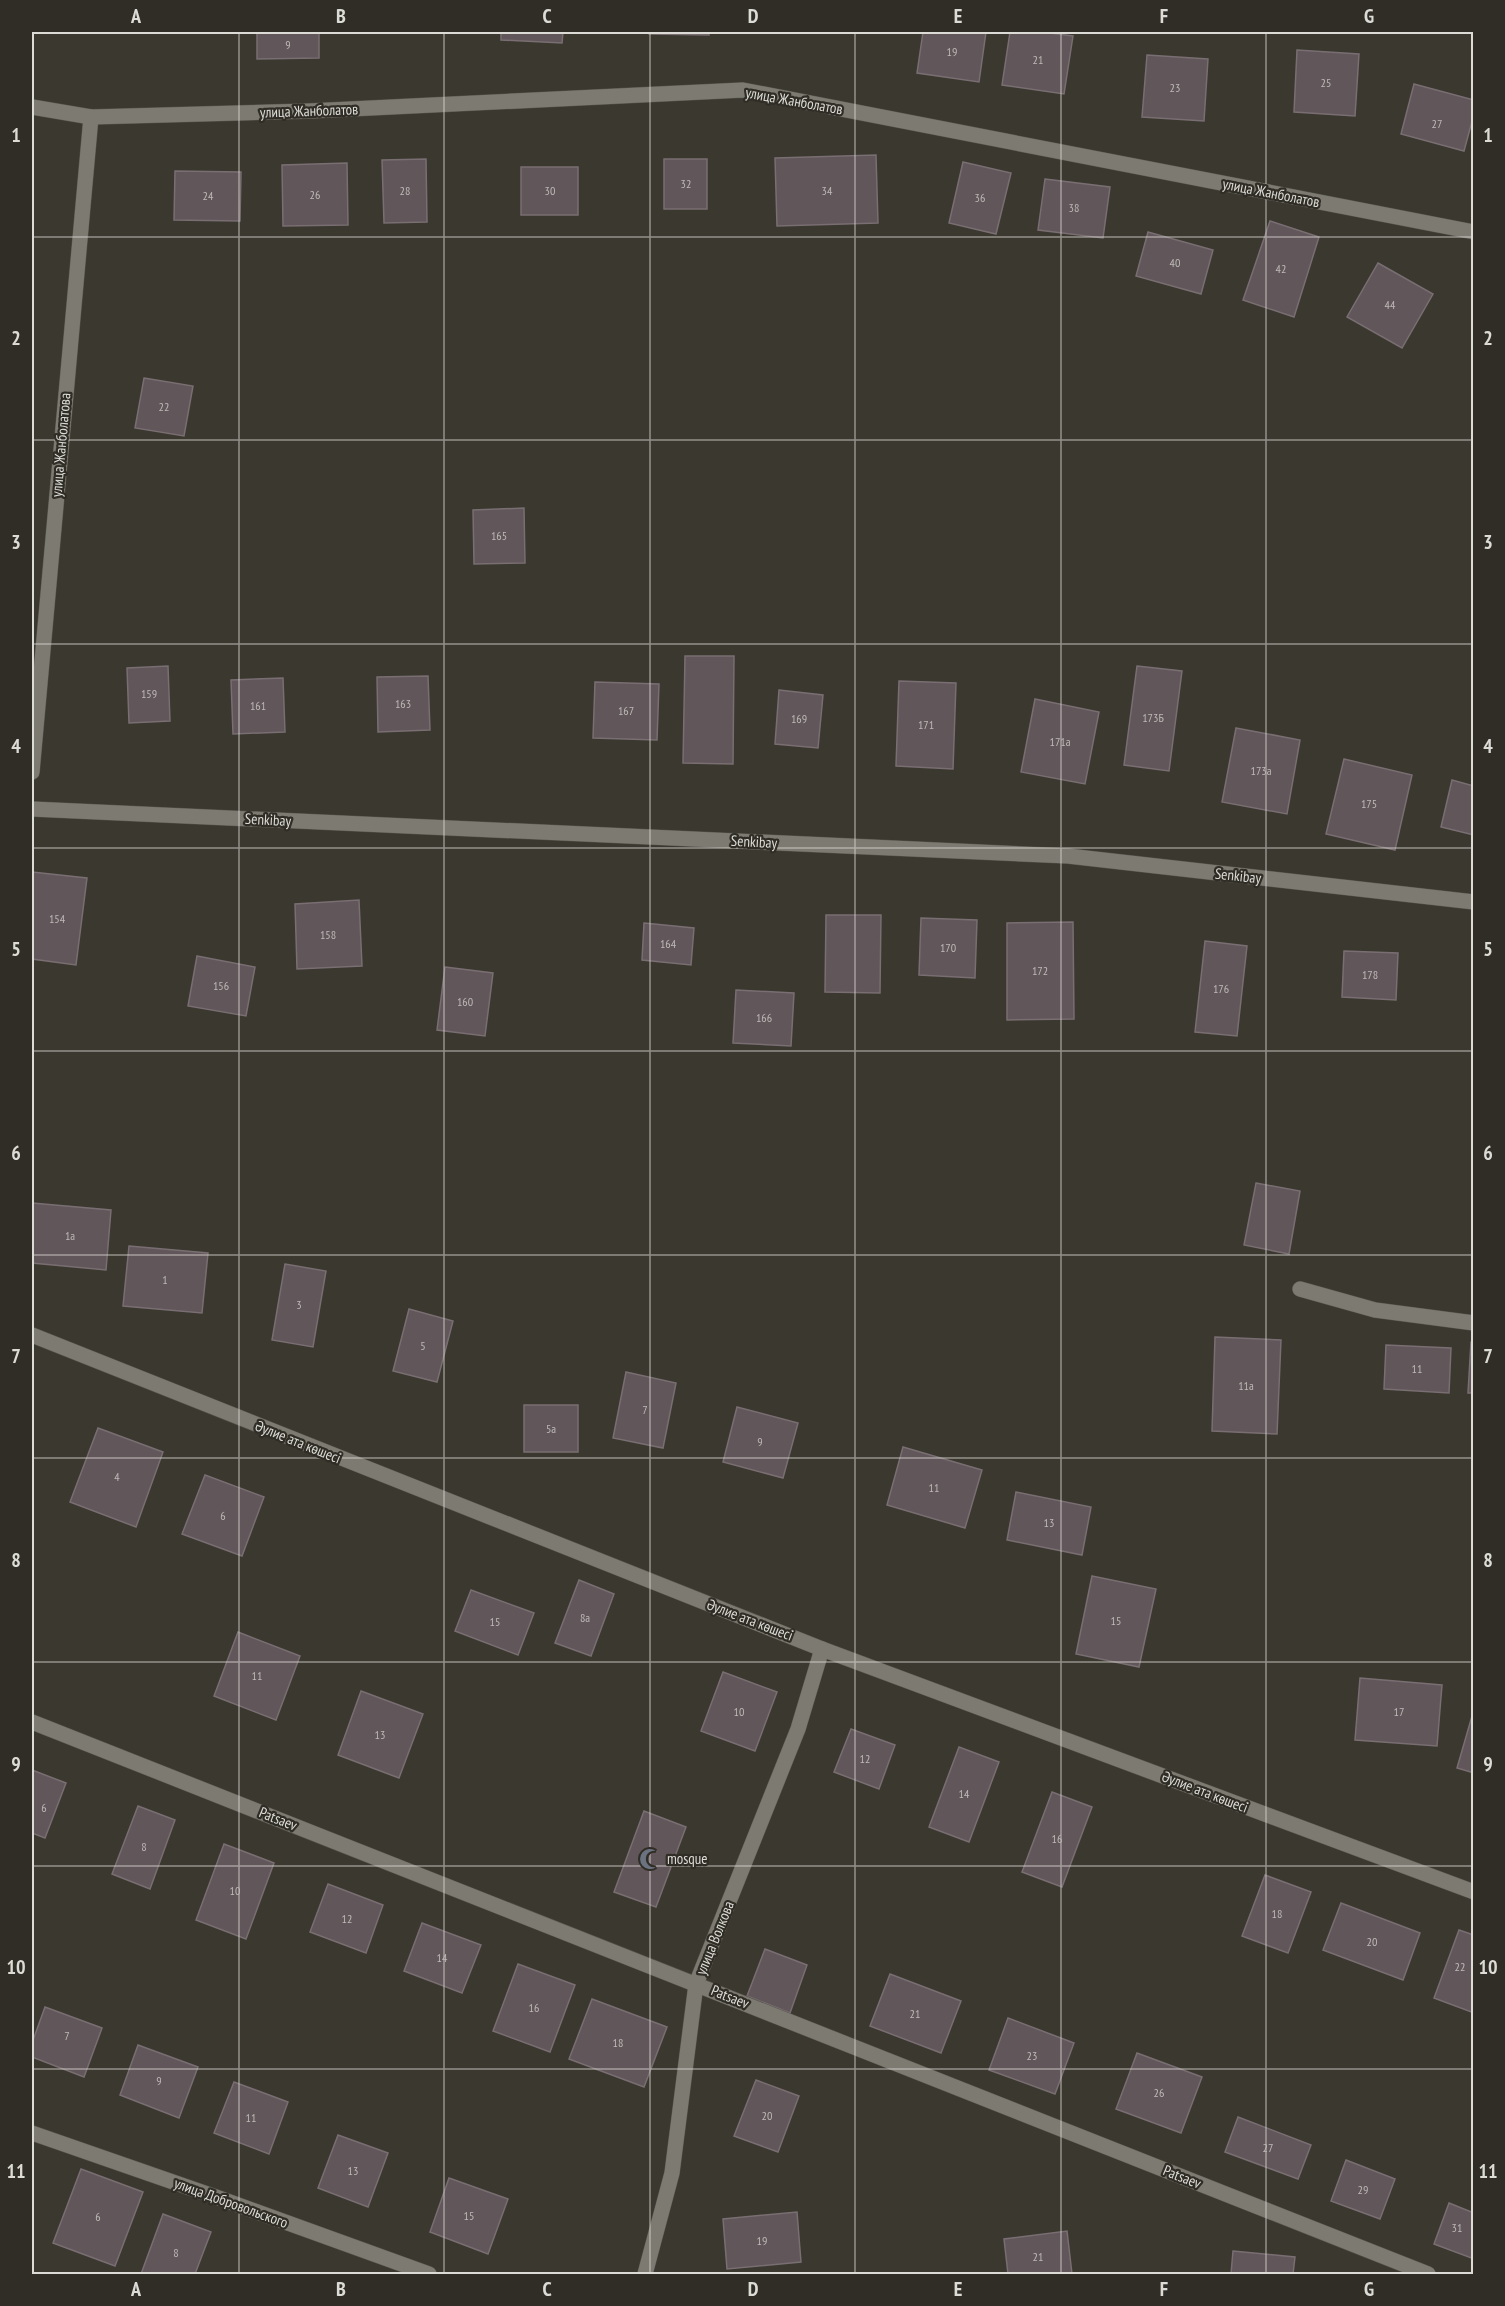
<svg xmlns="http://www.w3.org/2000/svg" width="1505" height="2306" font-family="'PT Sans Narrow',sans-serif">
<rect width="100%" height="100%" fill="#3a382f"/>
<!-- building -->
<g fill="#61565a" stroke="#796e72" stroke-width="1.5">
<path d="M257 32H319V58L257 59Z"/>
<path d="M501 32H563L562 43 501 40Z"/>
<path d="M649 32H709V35L649 34Z"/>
<path d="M923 32H986L979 82 917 73Z"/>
<path d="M1010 32H1042L1073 36 1064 94 1002 85Z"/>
<path d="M1297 50 1359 54 1355 116 1294 112Z"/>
<path d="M1147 55 1208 59 1204 121 1142 117Z"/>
<path d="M1414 84 1474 100V114L1464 151 1401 134Z"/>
<path d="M876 155 878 223 777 226 775 158Z"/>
<path d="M426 159 427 222 384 223 382 160Z"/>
<rect x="664" y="159" width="43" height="50"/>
<path d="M963 162 1011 173 996 234 949 223Z"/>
<path d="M347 163 348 225 283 226 282 165Z"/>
<rect x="521" y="167" width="57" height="48"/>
<path d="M175 171 241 172 240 221 174 220Z"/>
<path d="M1045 179 1110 187 1103 238 1038 230Z"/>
<path d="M1270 221 1319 237 1294 317 1243 300Z"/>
<path d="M1148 232 1213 250 1201 294 1136 276Z"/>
<path d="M1378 263 1433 294 1402 348 1347 317Z"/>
<path d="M144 378 193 386 184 436 135 428Z"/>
<path d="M524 508 525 563 474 564 473 510Z"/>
<path d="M685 656H734L733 764 683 763Z"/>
<path d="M168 666 170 721 129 723 127 668Z"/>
<path d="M1137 666 1182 671 1169 771 1124 765Z"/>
<path d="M428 676 430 730 378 732 377 677Z"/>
<path d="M283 678 285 732 233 734 231 680Z"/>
<path d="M899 681 956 683 953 769 896 766Z"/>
<path d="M595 682 659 684 657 740 593 738Z"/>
<path d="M779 690 823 695 818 748 775 744Z"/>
<path d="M1035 699 1099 712 1085 784 1021 772Z"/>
<path d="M1236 728 1300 740 1287 814 1222 802Z"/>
<path d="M1344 759 1412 775 1395 850 1326 834Z"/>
<path d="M1452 780 1474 786V835L1441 827Z"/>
<path d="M32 872 87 878 76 965 32 959Z"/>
<path d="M359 900 362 966 297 969 295 904Z"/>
<path d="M826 915H881L880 993 825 992Z"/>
<path d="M921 918 977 920 975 978 919 975Z"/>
<path d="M1073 922 1074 1019 1007 1020V923Z"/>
<path d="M644 923 694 928 691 965 642 960Z"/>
<path d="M1205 941 1247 946 1237 1036 1195 1032Z"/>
<path d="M1344 951 1398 953 1396 1000 1342 997Z"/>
<path d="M197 956 255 967 246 1016 188 1006Z"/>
<path d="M445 967 493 973 485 1036 437 1030Z"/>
<path d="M736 990 794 993 791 1046 733 1043Z"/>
<path d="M1256 1183 1300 1191 1289 1254 1244 1245Z"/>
<path d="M32 1203 111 1210 106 1270 32 1263Z"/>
<path d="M129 1246 208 1253 202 1313 123 1306Z"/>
<path d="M285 1264 326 1271 313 1347 272 1340Z"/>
<path d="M409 1309 453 1321 437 1382 393 1371Z"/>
<path d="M1215 1337 1281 1340 1277 1434 1212 1431Z"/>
<path d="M1471 1342H1474V1393H1468Z"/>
<path d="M1386 1345 1451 1348 1449 1393 1384 1389Z"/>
<path d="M626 1372 676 1383 663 1448 613 1438Z"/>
<rect x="524" y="1405" width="54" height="47"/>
<path d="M737 1407 798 1423 783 1478 723 1462Z"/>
<path d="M98 1428 163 1452 136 1527 70 1502Z"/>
<path d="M903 1447 982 1470 965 1528 887 1505Z"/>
<path d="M205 1475 264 1497 242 1556 182 1534Z"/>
<path d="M1016 1492 1091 1507 1082 1555 1007 1540Z"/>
<path d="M1092 1576 1156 1589 1139 1667 1076 1654Z"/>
<path d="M579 1580 614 1594 591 1656 555 1643Z"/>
<path d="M471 1590 534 1613 518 1655 455 1631Z"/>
<path d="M238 1632 300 1656 276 1720 214 1696Z"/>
<path d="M723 1672 777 1692 755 1751 701 1731Z"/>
<path d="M1360 1678 1442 1685 1437 1746 1355 1740Z"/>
<path d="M361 1691 423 1714 399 1778 338 1755Z"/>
<path d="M1472 1716H1474V1773L1457 1768Z"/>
<path d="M851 1729 895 1745 879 1789 834 1772Z"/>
<path d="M959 1747 999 1762 969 1842 929 1827Z"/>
<path d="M32 1770 66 1783 45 1838 32 1833Z"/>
<path d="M1052 1792 1092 1807 1062 1887 1022 1872Z"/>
<path d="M138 1806 175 1820 150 1889 112 1874Z"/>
<path d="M644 1811 686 1827 656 1907 614 1892Z"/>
<path d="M224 1844 274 1863 246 1939 196 1920Z"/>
<path d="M1265 1875 1311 1892 1288 1953 1242 1936Z"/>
<path d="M328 1884 383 1905 366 1953 310 1932Z"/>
<path d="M1341 1903 1420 1933 1403 1980 1323 1950Z"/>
<path d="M422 1923 481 1945 462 1993 404 1971Z"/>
<path d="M1459 1930 1474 1935V2013L1434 1998Z"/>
<path d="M765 1949 807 1965 790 2013 747 1996Z"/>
<path d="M518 1964 575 1985 550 2052 493 2031Z"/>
<path d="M890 1974 961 2001 941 2053 870 2026Z"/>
<path d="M592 1999 667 2027 644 2087 569 2059Z"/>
<path d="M45 2007 102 2028 84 2077 32 2057V2043Z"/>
<path d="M1008 2018 1074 2043 1055 2094 989 2070Z"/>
<path d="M138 2045 198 2067 179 2118 120 2095Z"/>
<path d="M1137 2053 1202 2077 1181 2133 1116 2109Z"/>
<path d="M756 2080 799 2096 778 2152 734 2136Z"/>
<path d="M234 2082 288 2102 269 2154 214 2133Z"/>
<path d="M1238 2117 1311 2145 1298 2179 1225 2152Z"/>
<path d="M338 2135 388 2153 368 2207 318 2188Z"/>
<path d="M1346 2160 1395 2179 1380 2219 1331 2201Z"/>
<path d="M81 2169 143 2192 115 2266 53 2243Z"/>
<path d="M449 2178 508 2199 488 2254 430 2232Z"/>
<path d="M1449 2203 1474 2213V2259L1434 2244Z"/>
<path d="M797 2212 801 2262 727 2269 723 2219Z"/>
<path d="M163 2214 211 2232 195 2274H141Z"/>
<path d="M1067 2231 1072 2274H1008L1004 2239Z"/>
<path d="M1233 2251 1295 2257 1293 2274H1231Z"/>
</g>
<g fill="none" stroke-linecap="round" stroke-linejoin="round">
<defs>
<g id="street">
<path d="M32 107 91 117 309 111 743 90 1474 232"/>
<path d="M32 772 91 117"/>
<path d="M32 809 1068 856 1474 902"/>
<path d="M1300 1289 1375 1310 1474 1323"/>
<path d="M32 1335 822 1649 1474 1892"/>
<path d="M32 1722 1428 2274"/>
<path d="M32 2133 219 2198 429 2274"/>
<path d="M645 2274 672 2173 696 1984 798 1729 822 1649"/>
</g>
</defs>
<!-- street casing -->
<use href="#street" stroke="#55544c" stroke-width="16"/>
<!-- street -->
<use href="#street" stroke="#7d7b71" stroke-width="15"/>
</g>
<!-- grid -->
<path fill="none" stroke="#dcdbd6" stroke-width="1.5" stroke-opacity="0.55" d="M239 32V2274M444 32V2274M650 32V2274M855 32V2274M1061 32V2274M1266 32V2274M32 237H1474M32 440H1474M32 644H1474M32 848H1474M32 1051H1474M32 1255H1474M32 1458H1474M32 1662H1474M32 1866H1474M32 2069H1474"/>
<!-- icons -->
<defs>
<symbol id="mosque-bare" viewBox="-9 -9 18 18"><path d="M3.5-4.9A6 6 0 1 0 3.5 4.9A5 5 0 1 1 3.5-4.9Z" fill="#6b7280" stroke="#2f2d25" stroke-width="2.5" paint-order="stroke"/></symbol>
</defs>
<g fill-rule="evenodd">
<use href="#mosque-bare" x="635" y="1844" width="30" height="30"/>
</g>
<g text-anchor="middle" stroke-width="4.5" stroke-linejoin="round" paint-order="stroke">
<!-- number labels -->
<g font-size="12" fill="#bdbab7">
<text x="288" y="49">9</text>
<text x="952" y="56">19</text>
<text x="1038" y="64">21</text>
<text x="1326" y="87">25</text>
<text x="1175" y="92">23</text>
<text x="1437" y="128">27</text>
<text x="686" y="188">32</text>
<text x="405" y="195">28</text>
<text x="550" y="195">30</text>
<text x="827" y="195">34</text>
<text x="315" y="199">26</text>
<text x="208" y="200">24</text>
<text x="980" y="202">36</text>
<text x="1074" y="212">38</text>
<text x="1175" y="267">40</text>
<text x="1281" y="273">42</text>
<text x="1390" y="309">44</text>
<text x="164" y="411">22</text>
<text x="499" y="540">165</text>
<text x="149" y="698">159</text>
<text x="403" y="708">163</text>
<text x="258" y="710">161</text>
<text x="626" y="715">167</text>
<text x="1153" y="722">173Б</text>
<text x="799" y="723">169</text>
<text x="926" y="729">171</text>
<text x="1060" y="746">171а</text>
<text x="1261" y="775">173а</text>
<text x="1369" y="808">175</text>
<text x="57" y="923">154</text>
<text x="328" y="939">158</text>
<text x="668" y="948">164</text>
<text x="948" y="952">170</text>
<text x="1040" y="975">172</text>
<text x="1370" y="979">178</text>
<text x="221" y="990">156</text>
<text x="1221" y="993">176</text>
<text x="465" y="1006">160</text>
<text x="764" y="1022">166</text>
<text x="70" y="1240">1а</text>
<text x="165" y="1284">1</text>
<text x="299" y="1309">3</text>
<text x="423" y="1350">5</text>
<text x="1417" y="1373">11</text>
<text x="1246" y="1390">11а</text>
<text x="645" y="1414">7</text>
<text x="551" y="1433">5а</text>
<text x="760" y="1446">9</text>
<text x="117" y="1481">4</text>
<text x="934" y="1492">11</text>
<text x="223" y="1520">6</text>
<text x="1049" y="1527">13</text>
<text x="585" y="1622">8а</text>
<text x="1116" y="1625">15</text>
<text x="495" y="1626">15</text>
<text x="257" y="1680">11</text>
<text x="739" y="1716">10</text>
<text x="1399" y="1716">17</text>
<text x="380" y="1739">13</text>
<text x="865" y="1763">12</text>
<text x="964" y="1798">14</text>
<text x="44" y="1812">6</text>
<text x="1057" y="1843">16</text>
<text x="144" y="1851">8</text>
<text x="235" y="1895">10</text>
<text x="1277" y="1918">18</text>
<text x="347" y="1923">12</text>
<text x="1372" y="1946">20</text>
<text x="442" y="1962">14</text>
<text x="1460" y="1971">22</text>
<text x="534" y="2012">16</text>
<text x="915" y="2018">21</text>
<text x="67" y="2040">7</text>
<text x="618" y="2047">18</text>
<text x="1032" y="2060">23</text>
<text x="159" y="2085">9</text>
<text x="1159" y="2097">26</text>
<text x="767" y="2120">20</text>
<text x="251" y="2122">11</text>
<text x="1268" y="2152">27</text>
<text x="353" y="2175">13</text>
<text x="1363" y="2194">29</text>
<text x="469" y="2220">15</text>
<text x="98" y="2221">6</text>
<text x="1457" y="2232">31</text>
<text x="762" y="2245">19</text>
<text x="176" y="2257">8</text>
<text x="1038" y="2261">21</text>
</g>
<!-- street labels -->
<g font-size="15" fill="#dcdbd6" stroke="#2f2d25">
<text transform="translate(794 101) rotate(10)" y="5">улица Жанболатов</text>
<text transform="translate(309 111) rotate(-2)" y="5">улица Жанболатов</text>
<text transform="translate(1271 193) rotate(11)" y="5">улица Жанболатов</text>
<text transform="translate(61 445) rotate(-85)" y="5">улица Жанболатова</text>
<text transform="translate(268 820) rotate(3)" y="5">Senkibay</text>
<text transform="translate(754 842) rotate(3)" y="5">Senkibay</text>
<text transform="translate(1238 876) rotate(6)" y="5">Senkibay</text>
<text transform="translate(298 1442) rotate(22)" y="5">Әулие ата көшесі</text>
<text transform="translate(750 1620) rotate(21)" y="5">Әулие ата көшесі</text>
<text transform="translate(1205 1792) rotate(21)" y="5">Әулие ата көшесі</text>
<text transform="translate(278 1819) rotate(22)" y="5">Patsaev</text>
<text transform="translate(715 1938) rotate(-68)" y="5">улица Волкова</text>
<text transform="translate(730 1997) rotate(22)" y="5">Patsaev</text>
<text transform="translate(1182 2177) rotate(22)" y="5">Patsaev</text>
<text transform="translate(231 2203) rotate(20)" y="5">улица Добровольского</text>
</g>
<!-- poi labels -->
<g font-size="15" fill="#dcdbd6" stroke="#2f2d25" text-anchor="start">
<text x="667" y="1864">mosque</text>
</g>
</g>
<!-- border -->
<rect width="1505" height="2306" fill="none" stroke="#2f2d25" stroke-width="66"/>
<rect x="33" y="33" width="1439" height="2240" fill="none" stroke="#dcdbd6" stroke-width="2"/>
<g font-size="20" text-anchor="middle" font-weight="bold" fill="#dcdbd6">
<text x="136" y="23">A</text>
<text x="341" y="23">B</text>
<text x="547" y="23">C</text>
<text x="753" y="23">D</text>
<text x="958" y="23">E</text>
<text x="1164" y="23">F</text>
<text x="1369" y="23">G</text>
<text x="16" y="142">1</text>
<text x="1488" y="142">1</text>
<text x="16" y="345">2</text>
<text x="1488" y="345">2</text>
<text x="16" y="549">3</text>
<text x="1488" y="549">3</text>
<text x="16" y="753">4</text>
<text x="1488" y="753">4</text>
<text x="16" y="956">5</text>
<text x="1488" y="956">5</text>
<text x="16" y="1160">6</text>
<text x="1488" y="1160">6</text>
<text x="16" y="1363">7</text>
<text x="1488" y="1363">7</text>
<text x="16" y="1567">8</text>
<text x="1488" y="1567">8</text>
<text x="16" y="1771">9</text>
<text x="1488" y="1771">9</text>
<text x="16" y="1974">10</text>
<text x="1488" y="1974">10</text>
<text x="16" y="2178">11</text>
<text x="1488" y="2178">11</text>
<text x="136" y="2296">A</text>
<text x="341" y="2296">B</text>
<text x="547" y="2296">C</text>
<text x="753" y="2296">D</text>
<text x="958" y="2296">E</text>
<text x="1164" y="2296">F</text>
<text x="1369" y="2296">G</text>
</g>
</svg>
